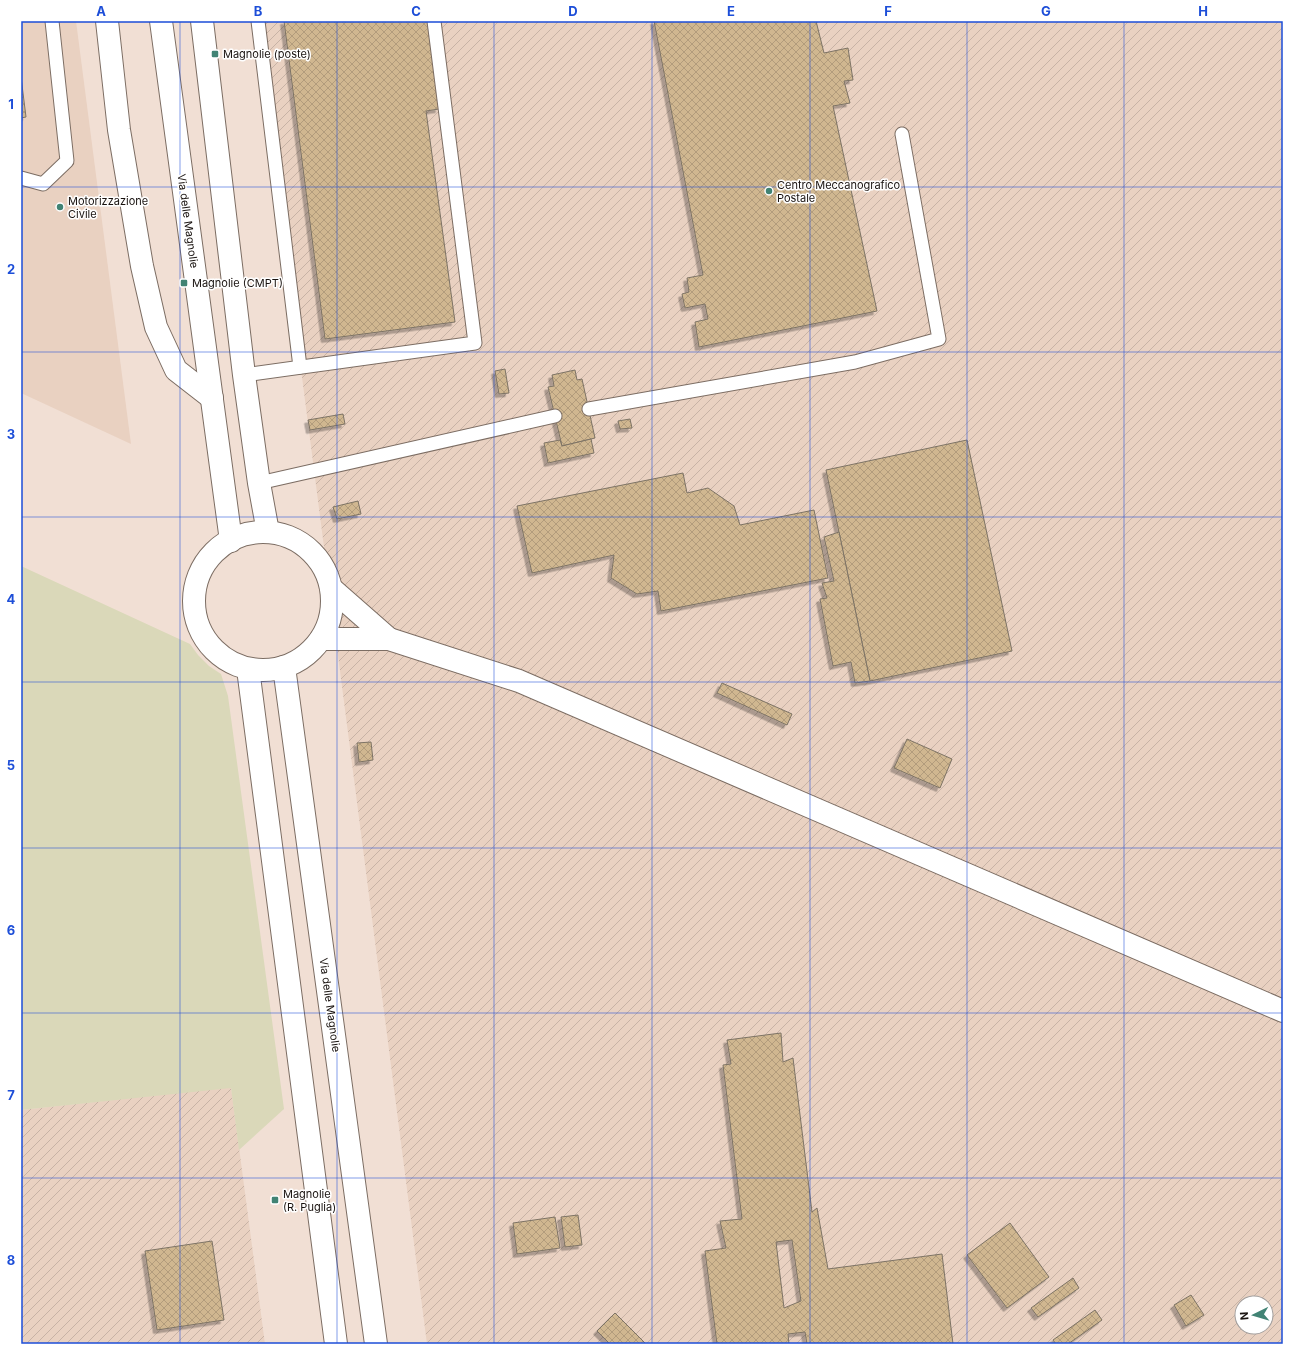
<svg xmlns="http://www.w3.org/2000/svg" width="1304" height="1365" font-family="Inter,sans-serif">
<defs>
<pattern id="industrial-furrows" width="10" height="10" patternUnits="userSpaceOnUse"><rect width="10" height="10" fill="#e9d1c1"/><path d="M-1 1l2-2M0 10L10 0M9 11l2-2" fill="none" stroke="#c7b2a5"/></pattern>
<pattern id="building-cross-hatch" width="8" height="8" patternUnits="userSpaceOnUse"><rect width="8" height="8" fill="#d0b790"/><path d="M0 0l8 8M0 8l8-8" fill="none" stroke="#b29c7b"/></pattern>
<filter id="shadow"><feDropShadow dx="-3.5" dy="3.5" stdDeviation="0" flood-color="#0004"/></filter>
</defs>
<rect width="100%" height="100%" fill="#f1dfd4"/>
<!-- built -->
<path fill="#e9d1c1" d="M21 21H76L131 444 21 393Z"/>
<!-- industrial -->
<g fill="url(#industrial-furrows)" fill-rule="evenodd">
<path d="M256 21H1283V1344H427ZM1242 1303H1266V1327H1242Z"/>
<path d="M231 1087 265 1344H21V1110Z"/>
</g>
<!-- green -->
<path fill="#dad8b9" d="M21 566 190 644 198 655 209 666 221 674 228 696 284 1109 239 1150 231 1088 21 1110Z"/>
<!-- building -->
<g fill="url(#building-cross-hatch)" stroke="#7d7365" fill-rule="evenodd" filter="url(#shadow)">
<path d="M284 21H428L439 109 426 111 455 322 325 339Z"/>
<path d="M654 21H816L824 53 848 48 853 80 844 81 850 103 833 106 877 311 699 347 695 322 708 319 705 304 685 308 682 294 689 292 687 278 703 275Z"/>
<path d="M21 77 26 117 21 118Z"/>
<path d="M505 369 509 393 499 394 495 371Z"/>
<path d="M575 370 577 380 582 379 595 438 562 446 548 387 554 386 552 375Z"/>
<path d="M343 414 345 424 310 430 308 420Z"/>
<path d="M630 419 632 428 620 429 618 421Z"/>
<path d="M591 439 594 453 548 463 544 443 560 440 562 446Z"/>
<path d="M967 440 1012 651 870 681 826 470Z"/>
<path d="M683 473 687 493 708 488 734 506 740 525 814 510 828 578 661 611 658 591 637 594 611 578 614 555 532 573 517 506Z"/>
<path d="M358 501 361 514 337 519 333 507Z"/>
<path d="M839 532 870 681 855 683 851 662 833 666 820 599 827 598 822 583 834 581 824 537Z"/>
<path d="M722 683 792 714 787 725 717 693Z"/>
<path d="M907 739 952 759 940 788 894 768Z"/>
<path d="M371 742 373 760 359 762 357 743Z"/>
<path d="M781 1033 783 1062 793 1058 812 1212 817 1208 828 1269 942 1254 953 1344H807L805 1332 788 1334 789 1344H717L705 1251 726 1248 720 1221 742 1219 723 1065 731 1064 727 1040ZM792 1240 801 1301 784 1308 776 1242Z"/>
<path d="M578 1215 582 1245 565 1247 561 1217Z"/>
<path d="M555 1217 560 1248 517 1254 513 1223Z"/>
<path d="M1010 1223 1049 1277 1007 1308 967 1255Z"/>
<path d="M212 1241 224 1320 157 1330 145 1251Z"/>
<path d="M1073 1278 1079 1288 1038 1317 1031 1308Z"/>
<path d="M1191 1295 1204 1315 1186 1326 1174 1305Z"/>
<path d="M1095 1310 1102 1320 1068 1344H1056L1053 1340Z"/>
<path d="M615 1313 646 1344H610L597 1331Z"/>
</g>
<g fill="none" stroke-linecap="round" stroke-linejoin="round">
<defs>
<g id="lane">
<path d="M258 21 300 367"/>
<path d="M21 178 43 184 67 161 52 21"/>
<path d="M244 375 475 343 434 21"/>
<path d="M589 409 855 362 939 339 902 134"/>
<path d="M259 483 555 416"/>
</g>
<g id="street">
<path d="M107 21 119 130 142 266 156 327 176 370 212 398"/>
<path d="M332 589 389 639"/>
<path d="M321 639H389L519 681 1283 1011"/>
</g>
<g id="secondary">
<path d="M161 21 231 541"/>
<path d="M202 21 244 375 259 483 268 532"/>
<circle cx="263" cy="601" r="69"/>
<path d="M284 667 376 1344"/>
<path d="M248 669 336 1344"/>
</g>
</defs>
<!-- lane casing -->
<use href="#lane" stroke="#7c6d63" stroke-width="15"/>
<!-- street casing -->
<use href="#street" stroke="#7c6d63" stroke-width="24"/>
<!-- secondary casing -->
<use href="#secondary" stroke="#7c6d63" stroke-width="24"/>
<!-- lane -->
<use href="#lane" stroke="#fff" stroke-width="13"/>
<!-- street -->
<use href="#street" stroke="#fff" stroke-width="22"/>
<!-- secondary -->
<use href="#secondary" stroke="#fff" stroke-width="22"/>
</g>
<!-- grid -->
<path fill="none" stroke="#1d4ed8" stroke-width="1" stroke-opacity="0.55" d="M180 21V1344M337 21V1344M494 21V1344M652 21V1344M810 21V1344M967 21V1344M1124 21V1344M21 187H1283M21 352H1283M21 517H1283M21 682H1283M21 848H1283M21 1013H1283M21 1178H1283"/>
<!-- markers -->
<g fill="#418374" stroke="#fff" stroke-width="1.5">
<rect x="211" y="50" width="8" height="8" rx="2"/>
<circle cx="769" cy="191" r="4"/>
<circle cx="60" cy="207" r="4"/>
<rect x="180" y="279" width="8" height="8" rx="2"/>
<rect x="271" y="1196" width="8" height="8" rx="2"/>
</g>
<g text-anchor="middle" stroke-width="3" stroke-linejoin="round" paint-order="stroke">
<!-- poi labels -->
<g font-size="11" fill="#18120f" stroke="#fff" text-anchor="start">
<text x="223" y="58">Magnolie (poste)</text>
<text x="777" y="189">Centro Meccanografico<tspan x="777" dy="13">Postale</tspan></text>
<text x="68" y="205">Motorizzazione<tspan x="68" dy="13">Civile</tspan></text>
<text x="192" y="287">Magnolie (CMPT)</text>
<text x="283" y="1198">Magnolie<tspan x="283" dy="13">(R. Puglia)</tspan></text>
</g>
<!-- street labels -->
<g font-size="11" fill="#18120f" stroke="#fff">
<text transform="translate(188 221) rotate(82)" y="4">Via delle Magnolie</text>
<text transform="translate(330 1005) rotate(82)" y="4">Via delle Magnolie</text>
</g>
</g>
<!-- border -->
<rect width="1304" height="1365" fill="none" stroke="#ffffff" stroke-width="44"/>
<!-- north arrow -->
<g transform="translate(1254 1315) rotate(265)"><circle r="19" fill="#ffffff" stroke="#a3a09f"/>
<path d="M0-3L7 15L0 10L-7 15Z" fill="#418374"/>
<text y="-6" font-size="11" font-weight="bold" text-anchor="middle" fill="#18120f">N</text>
</g>
<rect x="22" y="22" width="1260" height="1321" fill="none" stroke="#1d4ed8" stroke-width="1.5"/>
<g font-size="13" text-anchor="middle" font-weight="bold" fill="#1d4ed8">
<text x="101" y="16">A</text>
<text x="258" y="16">B</text>
<text x="416" y="16">C</text>
<text x="573" y="16">D</text>
<text x="731" y="16">E</text>
<text x="888" y="16">F</text>
<text x="1046" y="16">G</text>
<text x="1203" y="16">H</text>
<text x="11" y="109">1</text>
<text x="11" y="274">2</text>
<text x="11" y="439">3</text>
<text x="11" y="604">4</text>
<text x="11" y="770">5</text>
<text x="11" y="935">6</text>
<text x="11" y="1100">7</text>
<text x="11" y="1265">8</text>
</g>
</svg>
